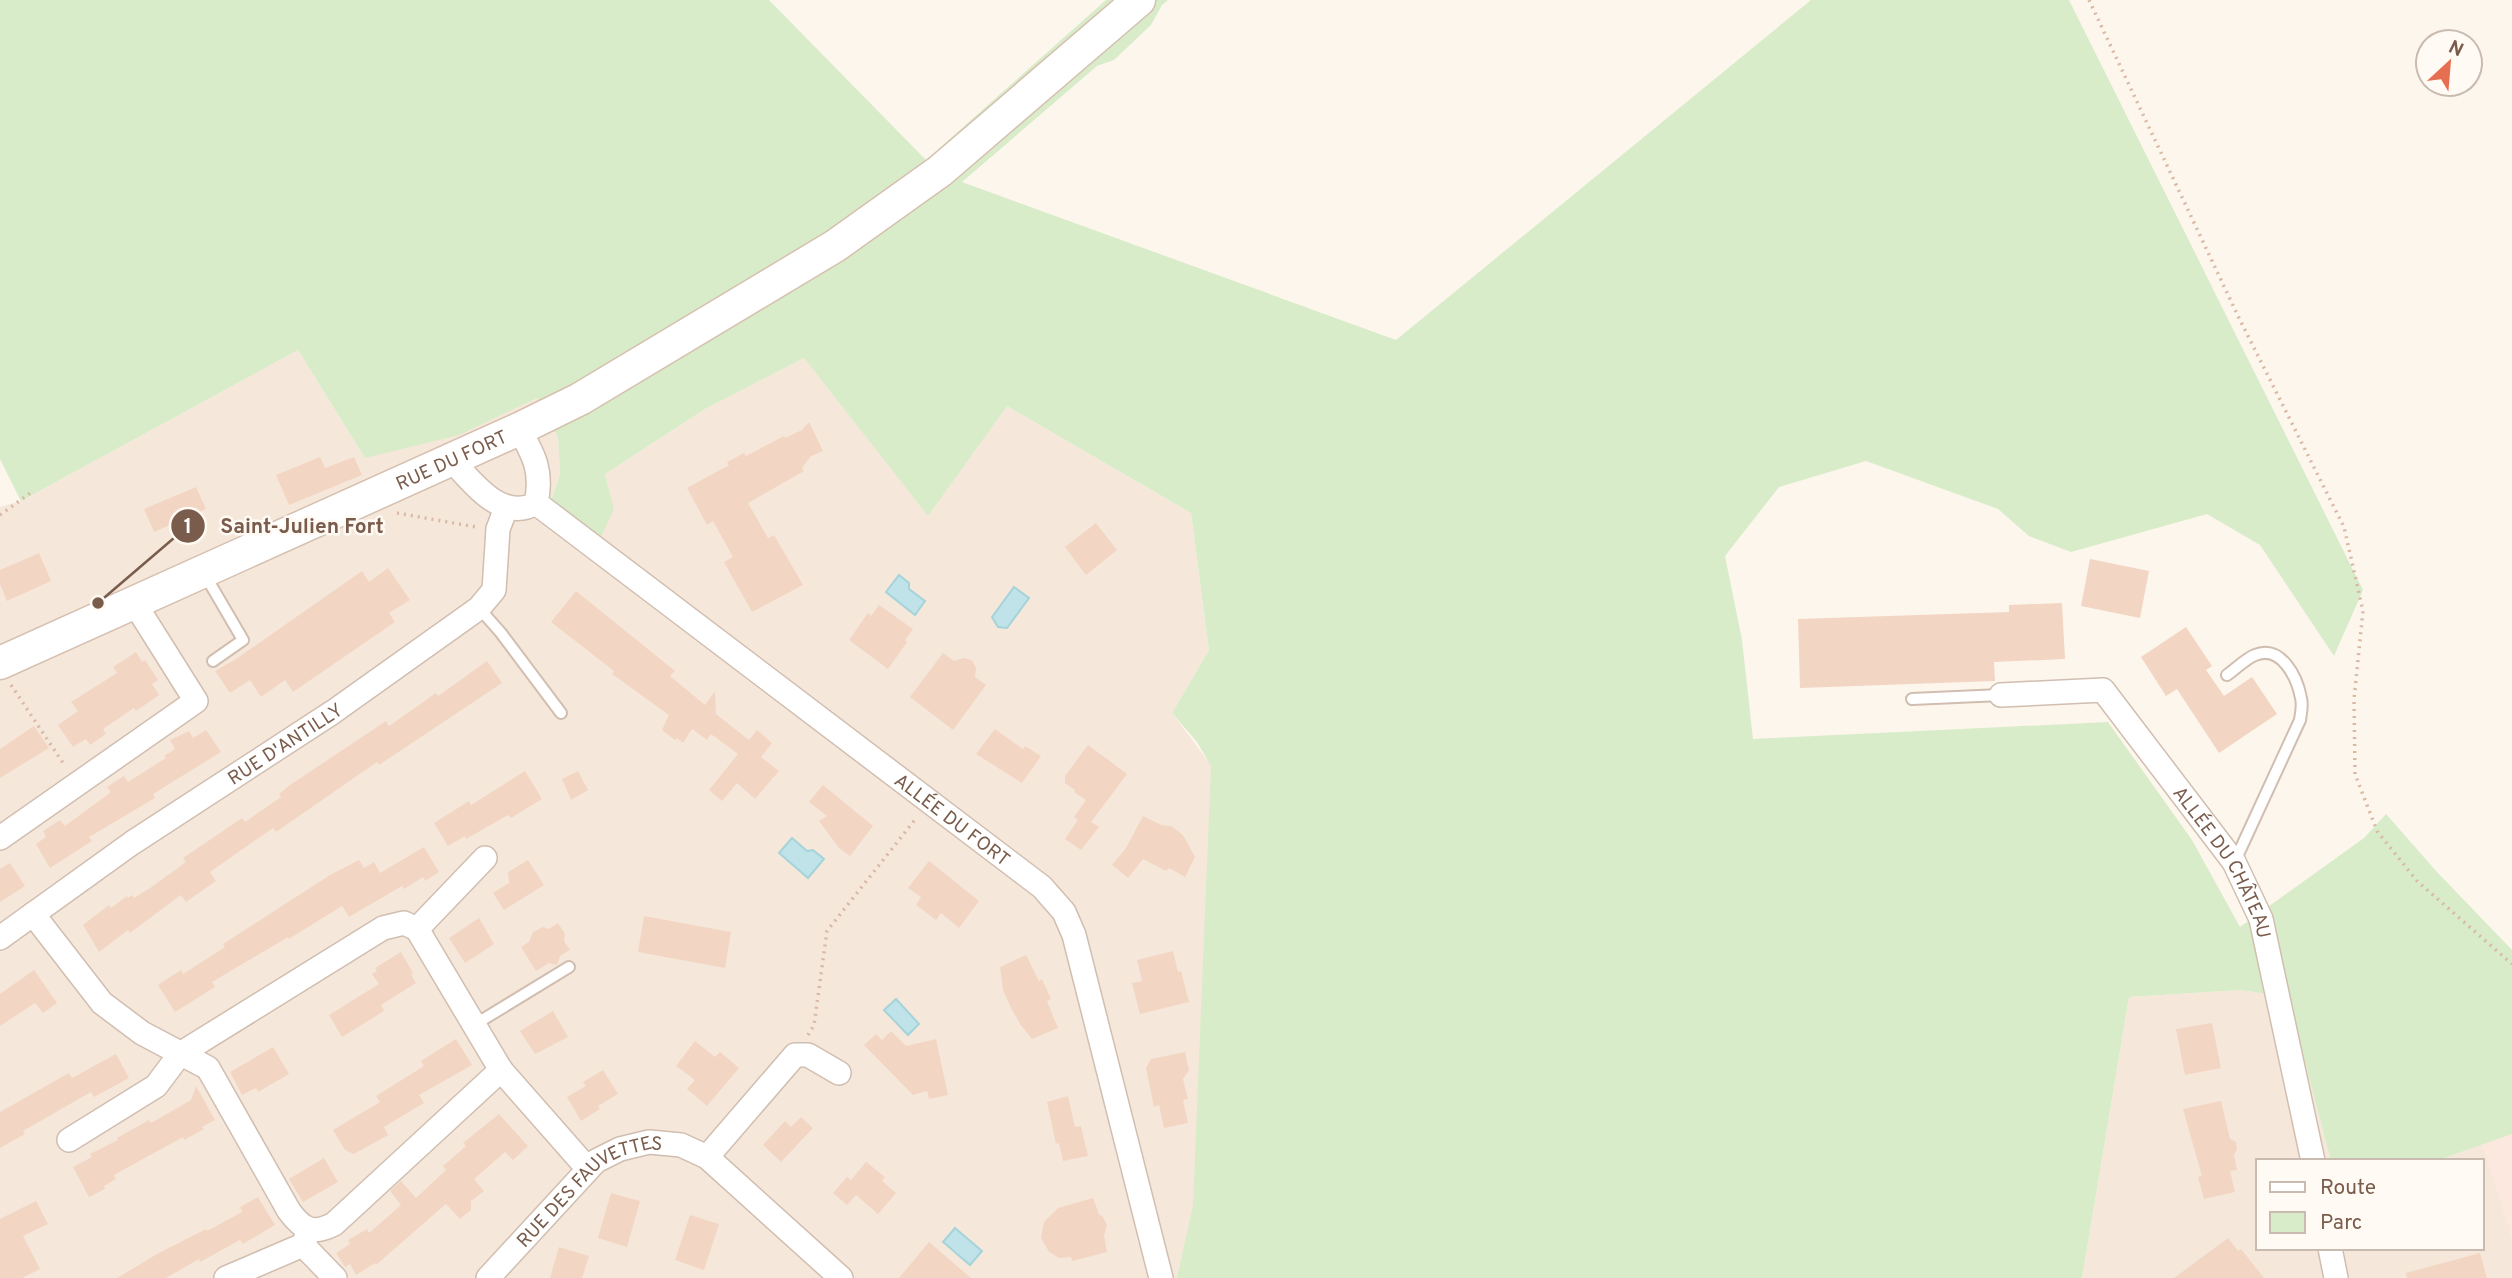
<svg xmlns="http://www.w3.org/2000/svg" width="2512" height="1278" font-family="Overpass,sans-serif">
<rect width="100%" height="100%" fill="#fdf6ec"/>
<!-- residential -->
<g fill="#f5e8da">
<path d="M298 350 365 458 537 398 558 437 560 474 550 504 614 509 605 474 705 409 804 358 928 515 1007 406 1191 513 1209 650 1172 713 1211 765 1202 1235 1181 1266 1177 1278H0V507L21 501Z"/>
<path d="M2240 990 2289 997 2331 1161H2258V1248H2482V1161H2436L2512 1134V1278H2082L2129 997Z"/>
</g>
<!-- commercial -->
<path fill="#fde8e0" d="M2512 1134V1238L2482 1145Z"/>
<!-- green -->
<path fill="#d8ecc9" d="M0 0H769L926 160 1106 0H1168L1162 5 1151 25 1114 60 1097 66 962 182 1396 340 1811 0H2069L2363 590 2334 656 2260 545 2207 514 2071 552 2029 536 1998 509 1866 461 1779 487 1725 556 1742 640 1753 739 2108 722 2192 840 2240 927 2364 838 2386 814 2437 872 2512 950V1134L2436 1161H2331L2288 997 2240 990 2129 997 2082 1278H1177L1193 1205 1211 766 1197 742 1172 713 1209 650 1191 513 1007 406 928 516 804 358 705 409 605 474 614 509 601 537 550 504 560 474 558 437 537 398 459 435 365 458 298 350 21 501 0 459Z"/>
<!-- water -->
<g fill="#bfe3e8" stroke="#a5d3da" stroke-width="2">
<path d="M899 575 909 583V589L925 601 915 615 886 592Z"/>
<path d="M1014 587 1029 598 1007 628 998 627 992 617Z"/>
<path d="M792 838 807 851 813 850 824 859 808 878 779 853Z"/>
<path d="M896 999 919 1024 908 1035 884 1010Z"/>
<path d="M955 1228 982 1251 970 1265 943 1242Z"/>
</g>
<!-- building -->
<g fill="#f3d5c3">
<path d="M809 422 823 451 811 456 802 468 804 471 748 503 768 538 774 535 803 585 752 612 724 562 733 557 713 521 707 525 687 488 729 465 727 462 744 453 746 456 784 436 785 438 802 430Z"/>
<path d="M320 457 325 468 354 457 362 475 289 505 276 475Z"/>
<path d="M196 487 206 509 154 532 144 509Z"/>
<path d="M1096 523 1117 550 1086 575 1065 547Z"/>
<path d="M39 553 51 581 7 601 0 584V570Z"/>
<path d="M2090 559 2149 571 2140 618 2081 606Z"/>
<path d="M388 568 410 600 389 613 395 622 293 692 285 680 261 697 250 680 230 693 215 671 236 659 362 571 369 582Z"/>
<path d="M576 591 675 671 670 676 705 705 715 691 716 714 749 740 757 730 772 743 761 757 779 771 755 799 737 783 722 801 709 790 738 754 711 734 707 740 692 729 683 743 677 738 675 740 662 730 669 715 612 674 614 671 551 622Z"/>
<path d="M2062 603 2065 659 1994 662 1995 681 1800 688 1798 619 2009 612V605Z"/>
<path d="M879 605 913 629 905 640 907 642 888 669 849 640 868 613 871 616Z"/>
<path d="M2186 627 2212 666 2206 670 2224 696 2252 677 2277 714 2219 753 2177 689 2166 696 2141 657Z"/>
<path d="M136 652 142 662 145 660 158 680 152 684 159 695 136 711 134 708 103 729 106 734 90 745 86 739 73 747 58 725 78 711 71 702 117 673 113 667Z"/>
<path d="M943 653 954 661 963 658 972 660 976 668 975 677 986 685 953 730 910 697Z"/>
<path d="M487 661 502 683 379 765 377 762 276 832 273 828 210 872 216 881 186 902 181 895 130 933 128 930 99 952 83 925 109 905 111 908 127 896 128 898 132 895 134 898 150 888 186 862 183 858 242 818 245 822 281 797 279 794 290 785 386 721 389 726 436 693 438 696Z"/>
<path d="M34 726 49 748 0 778V749Z"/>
<path d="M995 729 1023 749 1025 746 1041 756 1022 783 976 754Z"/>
<path d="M206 730 221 752 153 794 155 798 89 837 92 841 50 868 36 844 46 837 43 831 60 820 65 826 111 792 107 787 124 776 128 782 166 758 164 756 175 749 170 740 189 731 193 738Z"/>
<path d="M1088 745 1127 774 1091 822 1099 827 1081 850 1065 839 1078 820 1074 817 1086 800 1074 792 1075 790 1065 783V776Z"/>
<path d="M525 771 542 799 511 818 508 815 466 839 465 836 448 846 434 823 469 801 471 805Z"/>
<path d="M578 771 588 790 571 800 562 779Z"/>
<path d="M823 785 873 826 850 856 839 848 819 821 827 816 809 802Z"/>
<path d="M1143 816 1161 825 1171 826 1183 835 1195 857 1185 877 1169 868 1166 871 1143 859 1128 878 1112 865 1126 848Z"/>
<path d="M424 847 439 872 425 881 423 877 404 889 402 886 349 917 342 906 289 939 288 937 212 982 215 987 175 1012 158 985 181 970 183 974 225 947 223 944 330 875 359 860 364 868 374 862 380 873Z"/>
<path d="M528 860 544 885 504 910 493 893 509 883 508 872Z"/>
<path d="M929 861 979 901 959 928 941 913 936 920 916 905 921 897 908 888Z"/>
<path d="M10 863 25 886 0 902V869Z"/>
<path d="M644 916 731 932 725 968 638 952Z"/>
<path d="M479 918 494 944 465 963 449 938Z"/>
<path d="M558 923 565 934 564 941 570 950 560 956 557 965 549 963 536 971 521 947 529 942 533 932 543 927 549 929Z"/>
<path d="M1173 951 1178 972 1181 971 1189 1002 1140 1014 1132 983 1142 981 1137 960Z"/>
<path d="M401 952 413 973 411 975 416 983 381 1005 384 1011 342 1037 329 1015 379 984 372 974 377 971 375 968Z"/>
<path d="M1026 955 1039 981 1042 979 1051 999 1047 1001 1058 1028 1032 1039 1020 1024 1010 1006 1003 990 1000 967Z"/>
<path d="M34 970 57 1003 43 1013 35 1003 0 1026V994Z"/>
<path d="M553 1011 568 1037 535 1054 520 1031Z"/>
<path d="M2212 1023 2221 1068 2185 1075 2176 1029Z"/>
<path d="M891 1031 906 1046 936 1039 948 1095 929 1099 927 1091 913 1095 864 1045 876 1034 882 1040Z"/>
<path d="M456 1039 472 1065 419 1095 424 1103 384 1127 388 1135 354 1154 345 1150 333 1130 380 1102 376 1096 424 1066 421 1061Z"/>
<path d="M695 1041 715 1057 720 1052 739 1068 707 1106 687 1089 695 1080 676 1066Z"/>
<path d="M273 1047 289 1074 258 1092 256 1088 242 1095 230 1072Z"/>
<path d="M1185 1052 1189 1070 1183 1079 1188 1099 1183 1100 1188 1123 1164 1128 1159 1105 1154 1107 1146 1068 1151 1059Z"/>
<path d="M116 1054 129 1078 94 1097 91 1092 23 1131 25 1134 0 1148V1112L69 1073 72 1078Z"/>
<path d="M603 1070 618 1094 598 1106 600 1109 581 1121 567 1097 586 1086 583 1082Z"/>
<path d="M196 1086 215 1120 202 1127 204 1129 184 1140 183 1137 114 1175 116 1179 104 1186 105 1189 89 1197 73 1167 92 1157 90 1154 118 1140 117 1138 149 1120 151 1123 191 1100Z"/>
<path d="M1068 1096 1075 1127 1081 1126 1088 1156 1063 1161 1059 1143 1056 1144 1047 1102Z"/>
<path d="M2221 1101 2230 1139 2236 1142 2237 1149 2234 1155 2237 1170 2230 1171 2235 1192 2204 1199 2198 1177 2202 1176 2183 1109Z"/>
<path d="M499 1114 528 1146 513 1160 505 1152 474 1179 484 1191 471 1201V1210L460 1219 446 1204 376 1265 375 1263 356 1275 350 1264 345 1267 336 1253 350 1244 348 1240 367 1229 369 1233 401 1205 390 1191 401 1181 416 1198 446 1170 443 1166 466 1146 463 1143Z"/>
<path d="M801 1117 813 1128 781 1162 763 1145 785 1121 791 1127Z"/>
<path d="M324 1158 338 1182 303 1202 289 1179Z"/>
<path d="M866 1162 885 1177 882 1181 896 1193 878 1214 856 1195 847 1205 833 1193 847 1177 851 1180Z"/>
<path d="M611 1193 640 1201 627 1247 598 1238Z"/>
<path d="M258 1197 275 1225 243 1244 240 1240 200 1262 199 1259 166 1278H117L157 1254 206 1229 207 1231 242 1212 240 1207Z"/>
<path d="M1093 1198 1099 1214 1103 1217 1107 1225 1104 1236 1107 1252 1072 1261 1071 1257 1059 1258 1049 1252 1041 1238 1044 1222 1058 1208Z"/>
<path d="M36 1201 48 1224 23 1236 40 1269 22 1278H0V1219Z"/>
<path d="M690 1215 719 1224 704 1270 675 1260Z"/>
<path d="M2228 1238 2238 1251 2241 1249 2264 1278H2174Z"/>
<path d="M929 1242 971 1278H899Z"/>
<path d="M559 1247 589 1256 582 1278H550Z"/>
<path d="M2480 1253 2487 1278H2407L2406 1273Z"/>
</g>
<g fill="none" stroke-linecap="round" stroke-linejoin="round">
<defs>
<g id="lane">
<path d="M205 575 243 640 213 661"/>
<path d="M479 608 501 633 561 713"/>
<path d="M2227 675C2236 669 2245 659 2255 655 2281 644 2297 677 2301 698 2303 705 2301 713 2300 720L2235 861"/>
<path d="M1912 699 2001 695"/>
<path d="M474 1025 569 967"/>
</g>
<g id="street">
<path d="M452 460C472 483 503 523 536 503 543 472 534 455 519 429"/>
<path id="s1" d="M536 503 1042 887 1064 912 1074 935 1161 1278"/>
<path id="s2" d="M2001 695 2103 690 2234 862 2261 919 2313 1161"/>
<path d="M0 838 196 701 135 604"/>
<path d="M33 914 102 1003 142 1033 208 1068 289 1211C303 1230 313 1235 334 1224L501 1070"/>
<path d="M417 929 501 1070 588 1169"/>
<path id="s3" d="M0 938 132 843 333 712 479 608 494 590 498 529 506 508"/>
<path d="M69 1140 156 1086 180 1054 383 928 404 923 417 929 485 858"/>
<path d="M707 1157 795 1055H808L839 1073"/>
<path d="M308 1233 303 1245 335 1278"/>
<path d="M2330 1248 2336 1278"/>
<path d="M226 1278 303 1245"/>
<path id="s4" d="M488 1278 596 1161 620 1149 649 1142 681 1145 707 1157 841 1278"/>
</g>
<g id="secondary">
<path id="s5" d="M0 663 519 429 580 399 835 246 940 171 1139 0"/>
</g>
</defs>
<!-- lane casing -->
<use href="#lane" stroke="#d1beb0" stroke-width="14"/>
<!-- street casing -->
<use href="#street" stroke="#d1beb0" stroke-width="26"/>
<!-- secondary casing -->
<use href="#secondary" stroke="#d6c0b0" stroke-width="35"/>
<!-- path -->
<g stroke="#d9b8a5" stroke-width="3.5" stroke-dasharray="2 5" stroke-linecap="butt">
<path d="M2089 0 2238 316 2344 527 2363 611 2354 699 2355 774 2377 831 2417 881 2512 964"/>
<path d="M397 513 476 527"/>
<path d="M0 515 33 491"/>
<path d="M11 685 65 766"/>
<path d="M808 1035 814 1025 827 931 917 817"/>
</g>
<!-- lane -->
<use href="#lane" stroke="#fff" stroke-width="10"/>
<!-- street -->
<use href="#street" stroke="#fff" stroke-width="23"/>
<!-- secondary -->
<use href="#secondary" stroke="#fff" stroke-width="32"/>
</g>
<g text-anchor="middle" stroke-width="5" stroke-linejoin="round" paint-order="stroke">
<!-- street labels -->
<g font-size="19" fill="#7a5c4d" stroke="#fffaf3">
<text dy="7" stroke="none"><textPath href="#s5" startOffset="495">RUE DU FORT</textPath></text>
<text dy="7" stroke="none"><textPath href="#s3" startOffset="345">RUE D'ANTILLY</textPath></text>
<text dy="7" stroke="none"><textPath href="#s1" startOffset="523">ALLÉE DU FORT</textPath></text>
<text dy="7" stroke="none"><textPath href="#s2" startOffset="313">ALLÉE DU CHÂTEAU</textPath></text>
<text dy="7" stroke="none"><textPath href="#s4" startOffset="138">RUE DES FAUVETTES</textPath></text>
</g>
</g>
<!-- callouts -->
<path fill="none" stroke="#7a5c4d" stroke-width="2.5" d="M98 603L188 526"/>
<g fill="#7a5c4d" stroke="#fffaf3" stroke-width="2.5">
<circle cx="98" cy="603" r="7"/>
<circle cx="188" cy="526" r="18"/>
</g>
<g font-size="21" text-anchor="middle" font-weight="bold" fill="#fff">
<text x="188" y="533">1</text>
</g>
<g font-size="21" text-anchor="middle" font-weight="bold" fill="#7a5c4d" stroke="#fffaf3" stroke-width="5" stroke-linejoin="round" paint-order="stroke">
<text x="302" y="533">Saint-Julien Fort</text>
</g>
<!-- legend -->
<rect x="2256" y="1159" width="228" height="91" fill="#fffaf3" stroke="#cabbb1" stroke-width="2"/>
<rect x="2270" y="1182" width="35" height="10" fill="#ffffff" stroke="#cabbb1" stroke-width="2"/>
<text x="2320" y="1194" font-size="21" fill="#7a5c4d">Route</text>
<rect x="2270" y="1212" width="35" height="21" fill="#d8ecc9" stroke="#cabbb1" stroke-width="2"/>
<text x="2320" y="1229" font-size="21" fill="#7a5c4d">Parc</text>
<!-- north arrow -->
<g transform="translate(2449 63) rotate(26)"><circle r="33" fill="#fffaf3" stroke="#cabbb1" stroke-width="2"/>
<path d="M0-5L12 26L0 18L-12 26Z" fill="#e76f51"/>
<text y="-10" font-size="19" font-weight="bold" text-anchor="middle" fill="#7a5c4d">N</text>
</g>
</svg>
